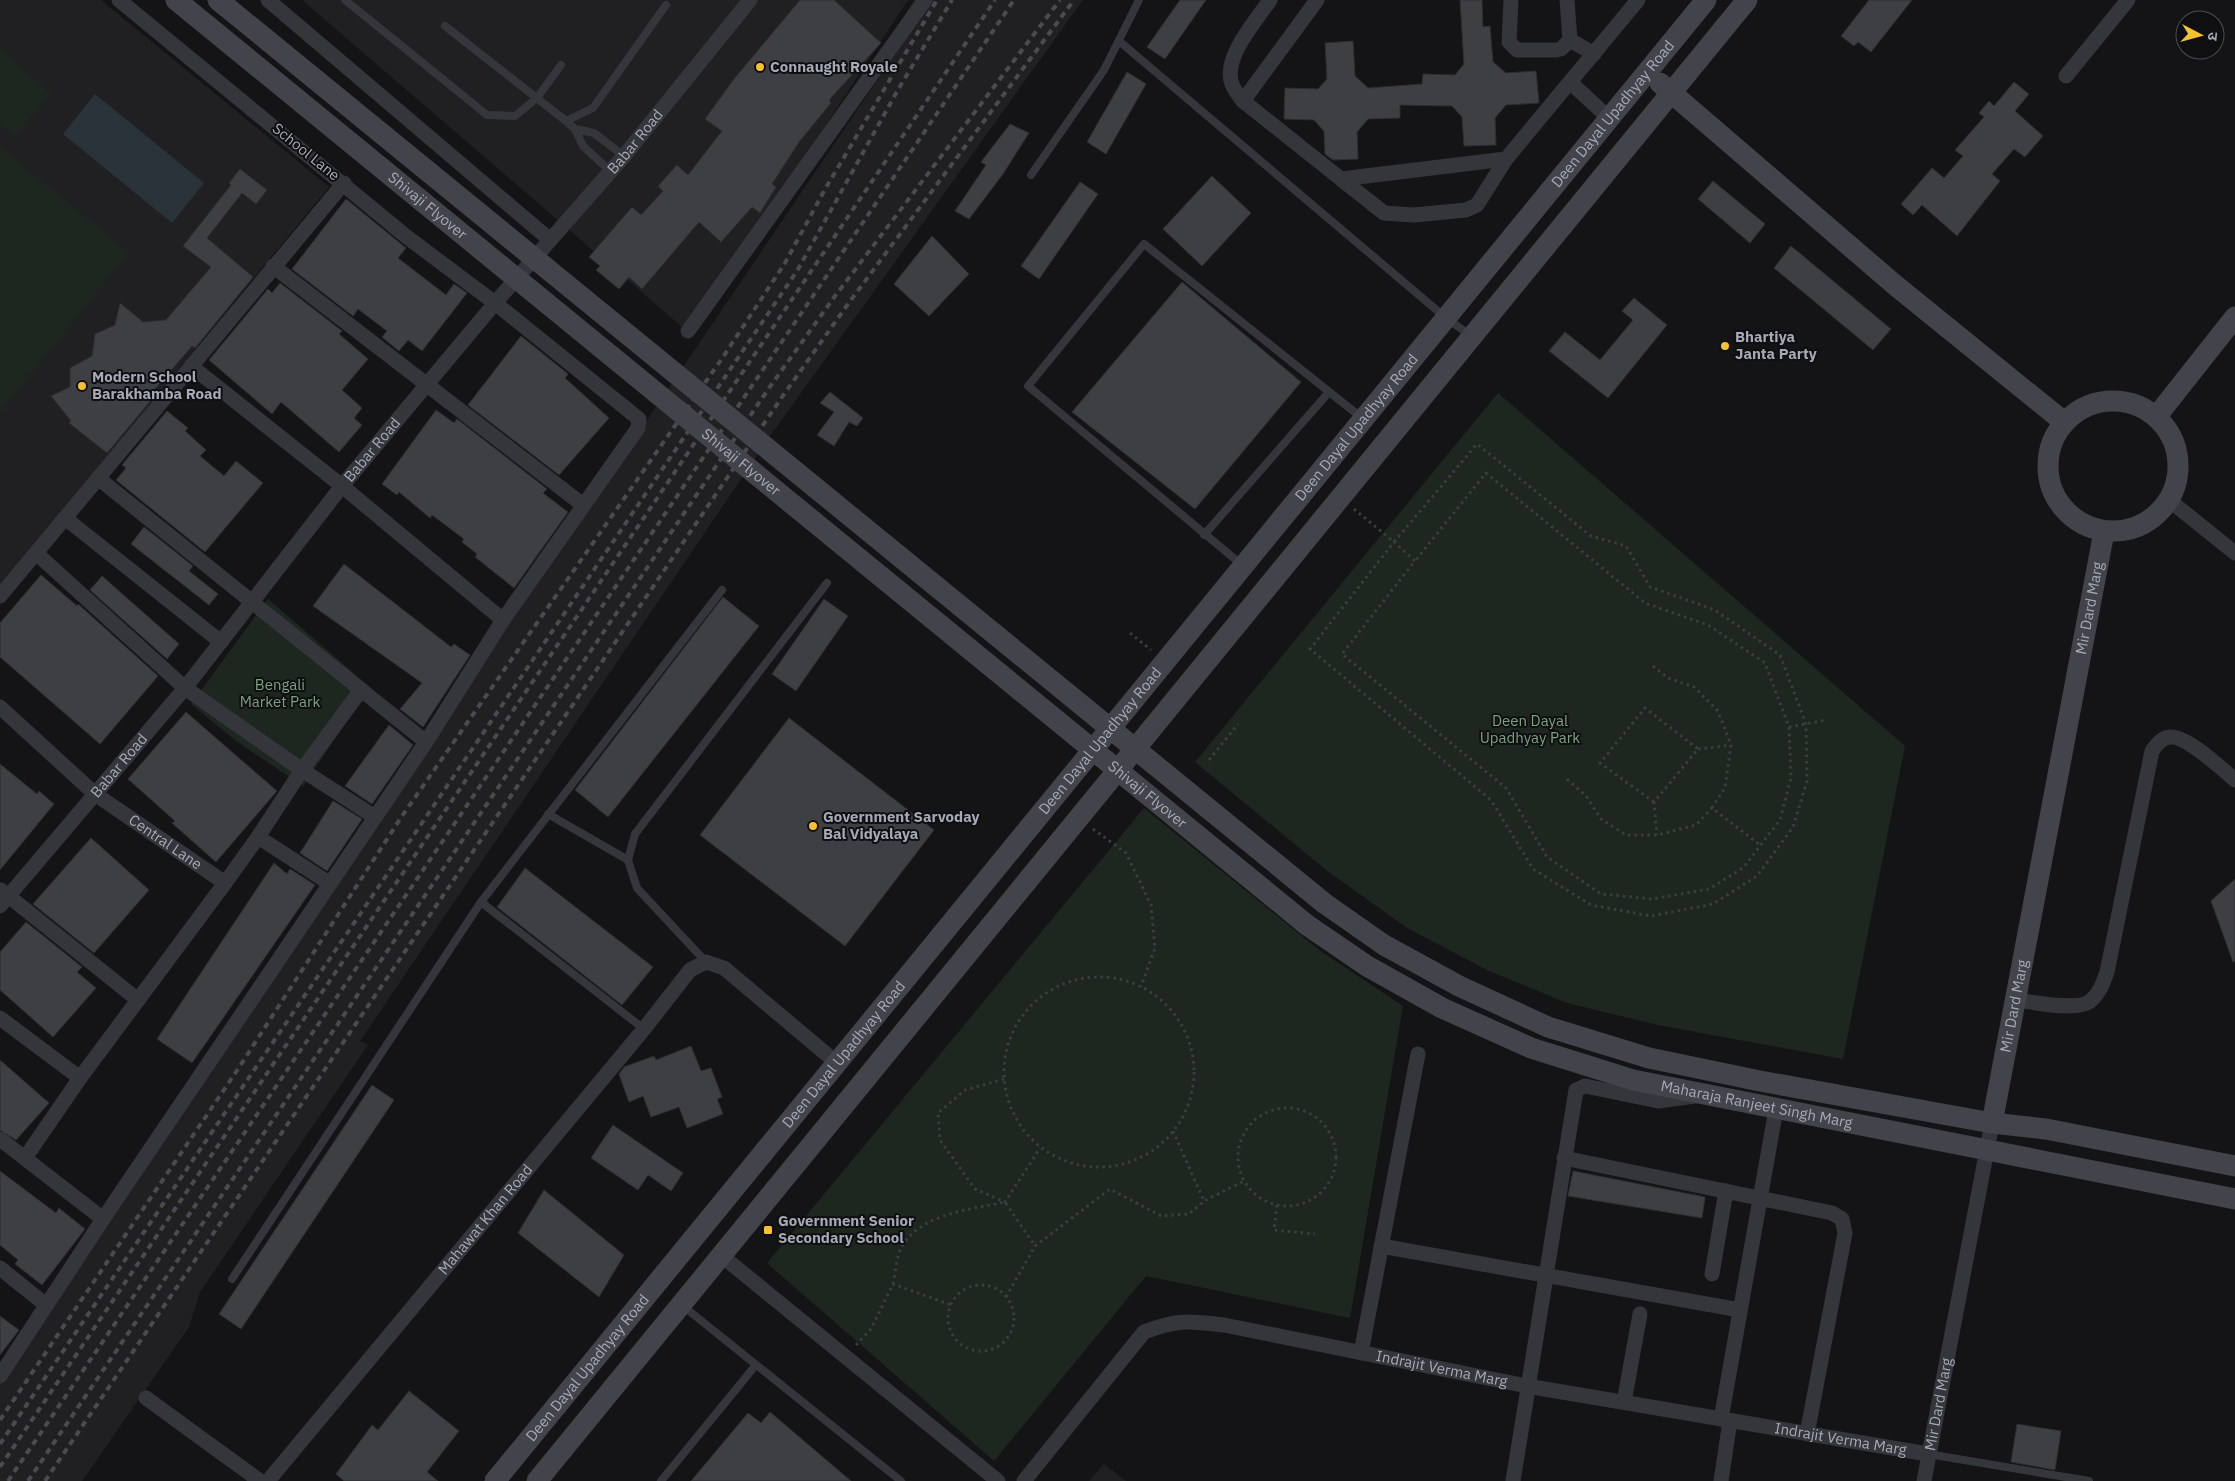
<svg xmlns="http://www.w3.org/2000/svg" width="2235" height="1481" font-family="'IBM Plex Sans','Noto Sans Devanagari',sans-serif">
<rect width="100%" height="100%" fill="#141416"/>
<!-- built -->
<g fill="#202023">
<path d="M0 0H101L329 187 0 586Z"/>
<path d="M302 0H908L689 333Z"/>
<path d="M914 0H1083L773 432 360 1041 368 1045 200 1292 189 1327 82 1481H0V1382L395 792 906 38 898 26Z"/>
<path d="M1104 1464 1126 1481H1089Z"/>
</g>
<!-- green -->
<g fill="#1e2620">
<path d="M0 48 51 94 14 137 0 124Z"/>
<path d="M0 147 129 253 0 412Z"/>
<path d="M1498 393 1905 746 1843 1059 1658 1025 1567 1003 1489 971 1407 928 1326 870 1195 762Z"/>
<path d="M268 599 370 687 303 786 236 741 191 704Z"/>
<path d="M1144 808 1319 950 1403 1006 1350 1318 1146 1276 994 1461 767 1263Z"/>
</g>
<!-- water -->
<path fill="#2a323a" d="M95 94 204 183 172 223 63 134Z"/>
<!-- building -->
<g fill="#3e3f43" stroke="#2f2e32">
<path d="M800 0H834L881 43 829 100 831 103 799 142 772 184 776 187 760 213 752 207 721 242 699 222 642 289 629 277 619 289 596 270 600 266 589 257 632 207 641 215 663 191 658 186 677 165 688 175 722 131 705 119 734 79Z"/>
<path d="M1180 0H1206L1165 59 1147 47Z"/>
<path d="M1460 0H1482L1483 27 1490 26 1493 62 1506 73 1536 71 1539 103 1506 105 1495 118 1496 145 1464 146 1462 117 1452 106 1400 105V118L1368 119 1357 132 1358 159 1333 160 1325 154 1324 131 1314 120 1284 119 1285 88 1318 89 1327 79 1325 43 1353 41 1355 76 1368 88 1422 84 1423 74 1455 75 1464 64Z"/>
<path d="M1869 0H1912L1871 52 1858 42 1854 46 1841 36Z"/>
<path d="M1127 72 1146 84 1106 154 1087 142Z"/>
<path d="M2014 82 2029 94 2015 111 2043 136 2025 157 2014 149 1992 174 2000 181 1957 236 1922 205 1913 215 1901 204 1932 168 1944 178 1963 156 1955 150 1984 117 1979 113 1989 101 1994 106Z"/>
<path d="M1010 124 1029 133 1003 174 969 219 955 211 986 165 981 162Z"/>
<path d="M240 169 267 190 256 204 242 193 207 238 253 277 195 348 192 346 149 396 152 399 107 453 69 423 71 421 51 396 70 387V368L92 356 95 334 115 325 120 303 143 322 166 320 211 267 183 246 231 185 229 183Z"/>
<path d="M1212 176 1251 213 1202 266 1163 229Z"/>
<path d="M1713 181 1765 224 1750 243 1698 199Z"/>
<path d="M1080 182 1098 194 1039 279 1021 266Z"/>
<path d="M346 199 406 248 398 258 446 295 454 284 467 293 422 351 408 340 399 351 382 337 387 331 358 309 353 316 292 269Z"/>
<path d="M932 236 969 274 929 316 894 284Z"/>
<path d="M1791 246 1891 329 1873 350 1774 268Z"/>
<path d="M1182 282 1301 382 1195 509 1072 412Z"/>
<path d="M280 283 342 331 339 334 368 359 342 390 362 408 354 418 362 425 339 452 281 402 272 414 209 360 268 289 272 293Z"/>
<path d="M1634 298 1667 325 1608 398 1549 351 1565 332 1600 360 1633 320 1622 311Z"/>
<path d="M521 336 568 374 565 378 609 418 559 475 468 405Z"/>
<path d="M830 392 863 418 857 426 849 422 834 446 817 435 834 412 820 403Z"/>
<path d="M436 410 454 423 457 419 547 489 543 493 568 512 514 588 475 557 477 554 462 542 464 539 432 515 430 518 399 492 397 495 382 484Z"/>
<path d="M167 411 188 428 185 431 206 450 200 456 224 476 236 461 263 483 205 552 116 480 126 468 122 465Z"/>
<path d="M144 527 193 566 189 571 218 594 209 605 131 544Z"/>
<path d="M344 564 451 647 454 644 470 655 423 727 400 709 422 683 313 606Z"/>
<path d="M41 575 77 606 78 604 158 676 100 744 0 657V623Z"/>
<path d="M102 576 179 644 167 659 90 590Z"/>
<path d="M723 597 759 626 608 817 575 790Z"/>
<path d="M824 599 848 616 796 691 772 674Z"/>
<path d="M186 712 277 791 216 862 172 823 175 821 128 779Z"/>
<path d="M789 718 934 830 845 946 700 835Z"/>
<path d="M389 725 413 745 372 804 345 786Z"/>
<path d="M0 764 37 794 39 791 54 804 0 870Z"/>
<path d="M333 801 362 819 327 871 300 853Z"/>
<path d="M91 838 149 890 94 953 33 904Z"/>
<path d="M274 863 287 874 290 869 315 885 192 1063 157 1039Z"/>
<path d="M525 868 653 967 622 1005 497 907Z"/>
<path d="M2235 879V961L2233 962 2211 901Z"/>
<path d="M26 922 82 967 77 972 96 988 53 1037 0 990V952Z"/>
<path d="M691 1046 701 1071 711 1068 722 1097 717 1099 723 1114 687 1128 679 1107 651 1117 643 1096 629 1102 619 1074 624 1067 654 1056 656 1060Z"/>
<path d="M0 1060 49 1103 16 1140 0 1130Z"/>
<path d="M372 1085 394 1100 241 1329 219 1314Z"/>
<path d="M613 1125 683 1173 671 1191 648 1175 638 1190 591 1158Z"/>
<path d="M0 1171 56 1213 59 1208 85 1229 42 1285 15 1264 18 1260 0 1245Z"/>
<path d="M1573 1171 1705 1197 1702 1218 1568 1196Z"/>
<path d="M544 1190 624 1255 599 1297 518 1233Z"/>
<path d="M0 1316 19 1330 0 1355Z"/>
<path d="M409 1391 459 1431 427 1472 438 1481H344L336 1474 372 1425 378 1430Z"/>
<path d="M770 1412 851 1481H691L748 1413 761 1423Z"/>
<path d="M2017 1424 2061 1431 2055 1470 2011 1462Z"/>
</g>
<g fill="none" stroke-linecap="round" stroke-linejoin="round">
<!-- path -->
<g stroke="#3b3d42" stroke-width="3" stroke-dasharray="2.5 4" stroke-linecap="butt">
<path d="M1354 509 1394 542 1477 444 1591 536 1626 546 1650 587 1715 610 1780 655 1806 724 1807 781 1793 827 1757 876 1713 904 1651 916 1591 905 1533 869 1491 800 1310 649 1394 542 1415 561 1342 654 1506 788 1547 857 1601 894 1652 899 1709 889 1743 868 1780 820 1791 778 1789 727 1765 663 1708 625 1645 603 1486 473 1415 561"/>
<path d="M1130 633 1151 650"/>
<path d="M1653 666 1668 678 1694 687 1718 711 1731 745 1725 788 1712 808 1760 845"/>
<path d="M1789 727 1826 720"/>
<path d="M1698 749 1731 745"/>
<path d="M1209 760 1238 724"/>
<path d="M1567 779 1586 796 1601 819 1626 835H1657L1696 825 1712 808"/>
<path d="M1654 802 1600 763 1645 708 1698 749 1654 802 1657 835"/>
<path d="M1093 829 1126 853 1151 905 1155 948 1141 987"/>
<circle cx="1099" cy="1072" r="95"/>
<path d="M1004 1079 965 1090 938 1113 940 1140 975 1189 1005 1202 1040 1148"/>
<circle cx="1287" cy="1157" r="49"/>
<path d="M1173 1131 1204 1201 1244 1181"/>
<path d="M1277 1205 1274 1230 1315 1234"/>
<path d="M893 1284C896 1273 896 1256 902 1246 922 1213 970 1210 1005 1202L1035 1246"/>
<circle cx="981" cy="1318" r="33"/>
<path d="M1006 1297 1035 1246 1110 1189 1161 1216 1189 1214 1204 1201"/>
<path d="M856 1345 871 1329 893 1284 951 1305"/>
</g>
<!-- lane -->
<g stroke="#35363b" stroke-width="8">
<path d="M345 0 487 115 515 116 537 98 561 65"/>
<path d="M445 26 566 121 575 129 583 146 610 171"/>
<path d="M1119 41 1446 318 1470 335"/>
<path d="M566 121 593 108 666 5"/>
<path d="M575 129 594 133 624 156"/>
<path d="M1031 175 1104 70 1139 0"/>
<path d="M1204 535 1329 392"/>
<path d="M1242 565 1028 386 1144 244 1362 418"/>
<path d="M548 814 628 860"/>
<path d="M481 902 644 1029"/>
<path d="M706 962 637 888 628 860 635 834 827 583"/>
<path d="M232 1279 481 902 722 590"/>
<path d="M683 1306 901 1481"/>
<path d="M1928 1454 2089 1481"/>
<path d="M661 1481 755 1366"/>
</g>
<!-- street -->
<g stroke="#35363b" stroke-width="15">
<path d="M268 0 549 239"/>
<path d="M1270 0C1256 21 1222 58 1232 84 1234 90 1239 96 1243 101L1341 179 1506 159 1638 0"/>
<path d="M1511 0 1509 42 1517 50H1556L1561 49 1570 40"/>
<path d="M1567 0 1570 40 1594 54"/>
<path d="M2066 76 2128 0"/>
<path d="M1571 83 1609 118"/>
<path d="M1243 101 1317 0"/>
<path d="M1341 179 1384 213 1414 215 1466 210 1477 205 1506 159"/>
<path d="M273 266 583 505"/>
<path d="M688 331 925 0"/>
<path d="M191 366 342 486 503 620"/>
<path d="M98 478 426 742"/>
<path d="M2169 500 2235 553"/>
<path d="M65 518 221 642"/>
<path d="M36 553 185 688 302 770 375 817"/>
<path d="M0 596 344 183"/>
<path id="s1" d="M0 707 95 794 225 883 258 837 329 883"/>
<path d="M258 837 302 770 361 690"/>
<path d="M1 890 138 1000"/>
<path id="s2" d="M0 906 185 688 342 486 495 303 624 156 750 0"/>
<path d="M2016 1000C2033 1002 2075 1011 2089 1002 2099 995 2103 983 2107 972L2152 751C2157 744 2161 738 2170 737 2186 735 2222 769 2235 780"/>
<path d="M0 1018 80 1078"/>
<path d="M0 1139 103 1219"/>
<path d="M25 1158 80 1078 225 883"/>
<path d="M1564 1158 1832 1213 1842 1219 1845 1233 1807 1434"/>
<path d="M1381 1246 1740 1310"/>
<path d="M722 1256 998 1481"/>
<path d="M0 1268 46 1305"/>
<path d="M1712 1274 1726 1191"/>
<path d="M1361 1353 1418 1054"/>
<path d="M0 1376 103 1219 426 742 503 620 638 428 639 419 495 303 407 237 119 0"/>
<path d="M146 1398 260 1481"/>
<path d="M1624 1402 1640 1314"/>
<path d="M1721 1419 1776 1109"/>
<path id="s3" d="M268 1481 644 1029 690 970 706 962 724 968 837 1063"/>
<path id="s4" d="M1024 1481 1144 1332C1177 1319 1190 1321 1224 1325L1527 1386 1928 1454"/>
<path d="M1513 1481 1576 1090 1585 1086 1658 1101 1695 1096"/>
<path d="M1721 1481 1730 1421"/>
<path id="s5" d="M1924 1481 1992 1123"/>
</g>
<!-- secondary -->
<g stroke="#43444b" stroke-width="21">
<path d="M1660 83 1895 285 2064 422"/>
<circle cx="2113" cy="466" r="65"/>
<path d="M2156 417 2235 317"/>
<path d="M1324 903 1384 945 1459 986 1548 1027 1649 1058 1760 1081 1992 1123 2046 1129 2235 1166"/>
<path id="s6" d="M1307 925 1367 966 1442 1008 1531 1048 1633 1080 2235 1199"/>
<path id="s7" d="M1992 1123 2104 532"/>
<path id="s8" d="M495 1481 1706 0"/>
<path d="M537 1481 1747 0"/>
</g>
<!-- rail -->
<g stroke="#4a4b52" stroke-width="4" stroke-dasharray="6 5" stroke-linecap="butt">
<path d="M0 1420 236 1072 402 816 723 357 785 263 824 191 937 0"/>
<path d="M0 1444 797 271 899 88 952 0"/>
<path d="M0 1467 995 0"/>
<path d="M8 1481 1014 0"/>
<path d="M28 1481 769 388 835 296 1060 0"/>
<path d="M45 1481 782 397 848 304 1074 0"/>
</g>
<!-- secondary-bridge -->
<g stroke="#43444b" stroke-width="21">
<path id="s9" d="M176 0 1307 925"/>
<path d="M218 0 1324 903"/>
</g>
</g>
<!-- markers -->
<g fill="#f4c22f" stroke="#0f0f11" stroke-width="2">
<circle cx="760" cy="67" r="5"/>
<circle cx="1725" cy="346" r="5"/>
<circle cx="82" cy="386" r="5"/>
<circle cx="813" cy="826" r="5"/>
<rect x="763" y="1225" width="10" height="10" rx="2.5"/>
</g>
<g text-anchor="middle" stroke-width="4" stroke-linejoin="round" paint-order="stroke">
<!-- poi labels -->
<g font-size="15" font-weight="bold" fill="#a6aab7" stroke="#0f0f11" text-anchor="start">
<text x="770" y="72">Connaught Royale</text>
<text x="1735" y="342">Bhartiya<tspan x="1735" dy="17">Janta Party</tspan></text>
<text x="92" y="382">Modern School<tspan x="92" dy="17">Barakhamba Road</tspan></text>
<text x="823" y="822">Government Sarvoday<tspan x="823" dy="17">Bal Vidyalaya</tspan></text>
<text x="778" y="1226">Government Senior<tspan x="778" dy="17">Secondary School</tspan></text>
</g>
<!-- street labels -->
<g font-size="15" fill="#a6aab7" stroke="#0f0f11">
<text dy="5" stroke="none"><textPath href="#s8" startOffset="1766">Deen Dayal Upadhyay Road</textPath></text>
<text dy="5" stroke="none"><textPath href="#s2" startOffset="994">Babar Road</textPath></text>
<text transform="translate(306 152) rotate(39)" y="5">School Lane</text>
<text dy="5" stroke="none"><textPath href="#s9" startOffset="325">Shivaji Flyover</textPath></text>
<text dy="5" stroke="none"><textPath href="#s8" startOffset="1361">Deen Dayal Upadhyay Road</textPath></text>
<text dy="5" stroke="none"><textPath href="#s2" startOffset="589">Babar Road</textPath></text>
<text dy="5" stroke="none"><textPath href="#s9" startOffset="730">Shivaji Flyover</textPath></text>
<text dy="5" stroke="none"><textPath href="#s7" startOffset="524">Mir Dard Marg</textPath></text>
<text dy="5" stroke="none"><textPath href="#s8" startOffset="956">Deen Dayal Upadhyay Road</textPath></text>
<text dy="5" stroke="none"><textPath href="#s2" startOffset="184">Babar Road</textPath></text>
<text dy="5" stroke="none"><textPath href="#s9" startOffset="1255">Shivaji Flyover</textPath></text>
<text dy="5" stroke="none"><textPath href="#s1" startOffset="214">Central Lane</textPath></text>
<text dy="5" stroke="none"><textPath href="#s7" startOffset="119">Mir Dard Marg</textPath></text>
<text dy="5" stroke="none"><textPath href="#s8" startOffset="551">Deen Dayal Upadhyay Road</textPath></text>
<text dy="5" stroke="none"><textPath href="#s6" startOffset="489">Maharaja Ranjeet Singh Marg</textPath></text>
<text dy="5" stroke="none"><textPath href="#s3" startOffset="340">Mahawat Khan Road</textPath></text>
<text dy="5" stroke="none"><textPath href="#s8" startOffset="146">Deen Dayal Upadhyay Road</textPath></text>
<text dy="5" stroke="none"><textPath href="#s4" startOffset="495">Indrajit Verma Marg</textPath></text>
<text dy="5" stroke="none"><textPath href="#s5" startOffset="78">Mir Dard Marg</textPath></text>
<text dy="5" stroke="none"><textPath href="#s4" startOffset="900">Indrajit Verma Marg</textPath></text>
</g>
<!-- park labels -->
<g font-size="15" fill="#7ca282" stroke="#0f0f11">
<text x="280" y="690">Bengali<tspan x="280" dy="17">Market Park</tspan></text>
<text x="1530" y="726">Deen Dayal<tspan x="1530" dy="17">Upadhyay Park</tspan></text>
</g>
</g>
<!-- north arrow -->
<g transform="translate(2200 35) rotate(96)"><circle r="24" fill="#0f0f11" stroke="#4b4d53"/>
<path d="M0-4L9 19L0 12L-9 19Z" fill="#f4c22f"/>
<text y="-8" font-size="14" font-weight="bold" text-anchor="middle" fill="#a6aab7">उ</text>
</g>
</svg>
